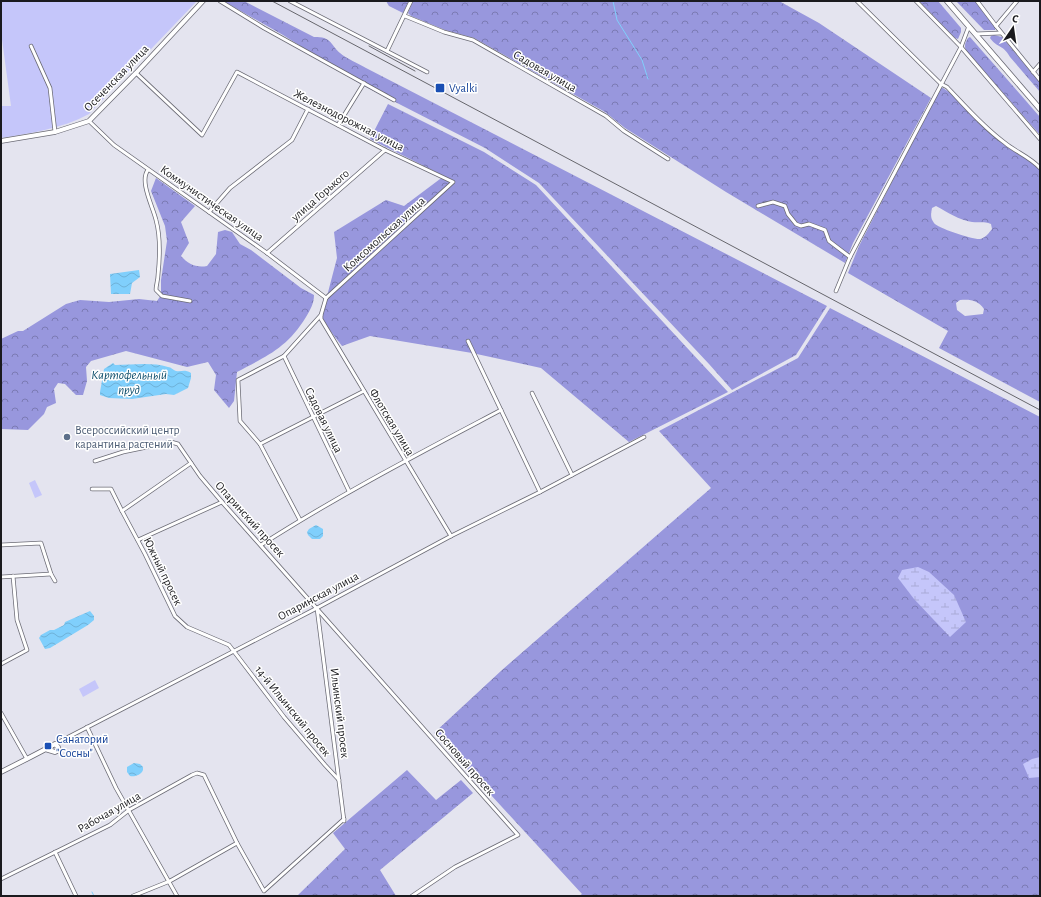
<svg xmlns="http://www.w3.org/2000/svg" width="1041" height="897" font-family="'Alegreya Sans',sans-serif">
<defs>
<pattern id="forest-crowns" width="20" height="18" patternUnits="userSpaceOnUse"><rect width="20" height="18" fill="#9897dd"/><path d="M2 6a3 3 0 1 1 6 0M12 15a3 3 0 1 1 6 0" fill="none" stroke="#7b7ab3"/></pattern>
<pattern id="wetland-marsh" width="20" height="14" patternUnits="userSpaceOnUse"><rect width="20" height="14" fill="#c5c6fa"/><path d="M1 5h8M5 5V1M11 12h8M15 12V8" fill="none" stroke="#a9aad6"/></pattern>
<pattern id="water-waves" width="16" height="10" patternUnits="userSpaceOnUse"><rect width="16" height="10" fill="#80cffc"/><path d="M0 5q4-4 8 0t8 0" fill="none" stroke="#6eb1d8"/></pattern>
</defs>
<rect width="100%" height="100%" fill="#e4e4ef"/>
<!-- forest -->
<g fill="url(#forest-crowns)" fill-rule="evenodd">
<path d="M223 1H244L314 37C332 37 329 43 340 53 347 59 358 63 366 68L827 306 796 355 732 390 709 364 539 183 485 148 362 85 283 35Z"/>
<path d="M386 1H409L403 13 389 6Z"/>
<path d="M413 1H779L819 23 931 98 853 243 845 263 726 192 625 128 605 112 474 38 445 30 411 16 408 13Z"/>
<path d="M919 1H938L961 28V32L958 39 955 38Z"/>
<path d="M956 1H975L994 25 995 28V30H984Z"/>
<path d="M994 35 1002 37 1040 82V92L1010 57C1004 45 997 48 990 38L991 36Z"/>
<path d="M970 37 1040 117V135L966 51C964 45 965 43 968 38Z"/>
<path d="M940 88H943L949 92C966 109 983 127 1002 143 1014 153 1029 158 1040 170V402L939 348 948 331 848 273 859 246ZM936 206C947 212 959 220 972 222 980 223 983 221 991 224L992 229C989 233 985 238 980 239 974 240 937 228 934 223 930 218 931 214 932 208ZM960 300C970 299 978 300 984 309L983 314 965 316 957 310 956 303Z"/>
<path d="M388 104 484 152 536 185 728 392 629 442 541 368 472 353 370 336 342 346 321 319 337 258 334 232 386 200 404 206 444 176 370 139Z"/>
<path d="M156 178 195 206 181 222 189 243 181 256C188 264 196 268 207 266L216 254 218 232 225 230 232 232 240 244 251 250 301 288 314 295C314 304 310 310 306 317 287 348 267 356 237 372L234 401 229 408 214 390 216 375 208 362 187 367 126 351 91 361 86 367 87 381 83 395H76L65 384 58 383 54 389 56 403 47 407 44 414 28 430 1 429V339L18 331H23L66 304 80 300 109 302 139 299 157 301 161 295V280L167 241 165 226 151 191Z"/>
<path d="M830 308 1040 417V896H579L582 894 434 733 502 670 711 488 659 431 798 358Z"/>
<path d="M407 770 436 800 461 780 473 793 380 870 396 896H297L345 849 333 833Z"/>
</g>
<!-- wetland -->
<g fill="url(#wetland-marsh)">
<path d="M918 567 929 572 954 595 966 622 950 637 914 599 898 578 902 570Z"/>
<path d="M1040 757V777L1029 778 1023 764 1032 759Z"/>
</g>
<!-- garden -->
<g fill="#c5c6fa">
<path d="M1 1H197L89 114C61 129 31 133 1 138V106H11L1 32Z"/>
<path d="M35 480 42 495 35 498 29 483Z"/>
<path d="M95 680 99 688 83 697 79 689Z"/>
</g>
<!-- water -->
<g fill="url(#water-waves)">
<path d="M139 270 140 277 132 283 130 294H111L110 274Z"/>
<path d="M113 363 115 365C132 365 152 362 168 367 171 367 173 370 176 371 182 372 184 369 191 373V378L188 388 174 395 166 394 132 399 109 398 100 395V392L104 369Z"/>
<path d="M316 525 323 529V536L320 539H312L308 535 307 532 309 529Z"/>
<path d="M90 611 94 616V620L88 625 50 648 45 649 39 638 41 635 50 630H54L64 625 65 622Z"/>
<path d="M134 763 140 764 143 767V770C141 775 135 777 130 776L127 772V767Z"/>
</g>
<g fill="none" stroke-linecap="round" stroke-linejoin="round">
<!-- stream -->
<g stroke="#80cffc" stroke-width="1">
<path d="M613 1 617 20 642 60 648 79"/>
<path d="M92 892 94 896"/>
</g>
<defs>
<g id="street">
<path d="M220 1 264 28 394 100"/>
<path d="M290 1 427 72"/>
<path d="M857 1 941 84 947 87C965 106 984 128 1005 143 1016 152 1030 157 1040 168"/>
<path d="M916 1 961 47 1040 139"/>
<path d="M977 1 996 26 1040 80"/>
<path d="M405 16 444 32 473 40 606 116 624 131 668 159"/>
<path d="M996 26 1017 1"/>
<path d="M975 34 1001 33"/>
<path d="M31 46 50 88 55 132"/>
<path d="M387 51 411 1"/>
<path d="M1033 72 1040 64"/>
<path d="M136 73 202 135 237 72 385 150 453 182 326 298"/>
<path d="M89 121 114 145 267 253 326 298"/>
<path d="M338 125 364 83"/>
<path d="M148 170C139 181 153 207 156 220 161 238 160 256 158 275 158 280 156 285 156 290L162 296 190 301"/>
<path d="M758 206 773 202 785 206 788 214 796 224 801 226 809 224 825 230 829 241 850 257"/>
<path d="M209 212 230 188 292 140 308 109"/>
<path d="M267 253 385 150"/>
<path d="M836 291 850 257 961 47 969 26"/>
<path d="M321 315V319L451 536"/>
<path d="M468 341 540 492"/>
<path d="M284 356 349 491"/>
<path d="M532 393 572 475"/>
<path d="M260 444 364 391"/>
<path d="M95 461 123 452 171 442 178 444 200 476 222 502 518 835 455 867 412 896"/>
<path d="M92 489H111L122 511 145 554 175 616 187 627 229 645 284 717 325 765 339 780"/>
<path d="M122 511 191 463"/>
<path d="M300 520 260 444 240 421 238 380 284 356 321 315 326 298"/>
<path d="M138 540 222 502"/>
<path d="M1 545 41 543 51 574 55 581"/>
<path d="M261 545C339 495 420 453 501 410"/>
<path d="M1 577 51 574"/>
<path d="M317 608 344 821"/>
<path d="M1 664 27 650 17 620 13 576"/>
<path d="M1 713 27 759"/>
<path d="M87 727 116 788 177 896"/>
<path d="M55 744 317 608 451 536 540 492 644 437"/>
<path d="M55 852 76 896"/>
<path d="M1 879 110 825 129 810 192 775 197 773 204 775 237 843 264 891 344 819"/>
<path d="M133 896 170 881 237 843"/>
</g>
<g id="secondary">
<path d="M1 141 55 132 89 121 136 73 203 1"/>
<path d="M1 772C19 763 37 754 55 744L58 747 57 751 55 752 45 749"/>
</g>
<path id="primary" d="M947 1 1040 109"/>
</defs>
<!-- street casing -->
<use href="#street" stroke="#6b6b75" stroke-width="4.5"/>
<!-- secondary casing -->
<use href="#secondary" stroke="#6b6b75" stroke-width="5.5"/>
<!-- primary casing -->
<use href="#primary" stroke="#6b6b75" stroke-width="6"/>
<!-- street -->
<use href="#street" stroke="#fff" stroke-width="3"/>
<!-- secondary -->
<use href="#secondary" stroke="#fff" stroke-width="4"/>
<!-- primary -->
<use href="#primary" stroke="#fff" stroke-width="4.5"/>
<!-- rail -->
<g stroke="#66666c" stroke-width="1">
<path d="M272 1 1040 410"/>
<path d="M369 46 415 71"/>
</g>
</g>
<!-- markers -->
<g fill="#1a4fb4" stroke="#fff" stroke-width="1.5">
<rect x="435" y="83" width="10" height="10" rx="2"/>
<rect x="44" y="742" width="8" height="8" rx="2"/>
</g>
<circle fill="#5c6f8a" stroke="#fff" stroke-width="1.5" cx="67" cy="437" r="4"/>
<g text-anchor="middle" stroke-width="3" stroke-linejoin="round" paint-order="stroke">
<!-- street labels -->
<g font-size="12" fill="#1a1a1e" stroke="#fff">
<text transform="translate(545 71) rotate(30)" y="4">Садовая улица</text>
<text transform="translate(116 78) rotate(-46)" y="4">Осеченская улица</text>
<text transform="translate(349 120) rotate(27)" y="4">Железнодорожная улица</text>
<text transform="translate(320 195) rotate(-41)" y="4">улица Горького</text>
<text transform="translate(212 203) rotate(35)" y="4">Коммунистическая улица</text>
<text transform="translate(384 234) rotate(-42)" y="4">Комсомольская улица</text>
<text transform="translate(324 420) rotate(64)" y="4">Садовая улица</text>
<text transform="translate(392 422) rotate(59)" y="4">Флотская улица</text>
<text transform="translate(250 519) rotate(48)" y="4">Опаринский просек</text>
<text transform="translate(163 571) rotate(64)" y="4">Южный просек</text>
<text transform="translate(318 596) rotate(-28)" y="4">Опаринская улица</text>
<text transform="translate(293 711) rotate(51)" y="4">14-й Ильинский просек</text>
<text transform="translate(340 713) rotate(83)" y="4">Ильинский просек</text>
<text transform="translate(465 762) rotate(49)" y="4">Сосновый просек</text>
<text transform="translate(109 812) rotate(-30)" y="4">Рабочая улица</text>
</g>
<!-- transit labels -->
<g font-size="12" fill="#164399" stroke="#fff" text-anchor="start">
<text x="449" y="92">Vyalki</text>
<text x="56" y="743">Санаторий<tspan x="56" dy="14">"Сосны"</tspan></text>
</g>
<!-- service labels -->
<g font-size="12" fill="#4e5e75" stroke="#fff" text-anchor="start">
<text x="75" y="434">Всероссийский центр<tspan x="75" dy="14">карантина растений</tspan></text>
</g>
<!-- water labels -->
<g font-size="13" font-style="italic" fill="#0f4f6d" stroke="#fff">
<text x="129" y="379">Картофельный<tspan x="129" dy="15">пруд</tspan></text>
</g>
</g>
<!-- border -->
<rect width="1041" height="897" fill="none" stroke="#1a1a1e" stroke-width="4"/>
<!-- north arrow -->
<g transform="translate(1013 28) rotate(13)" stroke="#ffffff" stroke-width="3" paint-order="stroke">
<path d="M0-3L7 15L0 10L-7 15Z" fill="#1a1a1e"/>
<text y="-6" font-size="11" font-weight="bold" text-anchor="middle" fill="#1a1a1e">С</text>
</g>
</svg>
